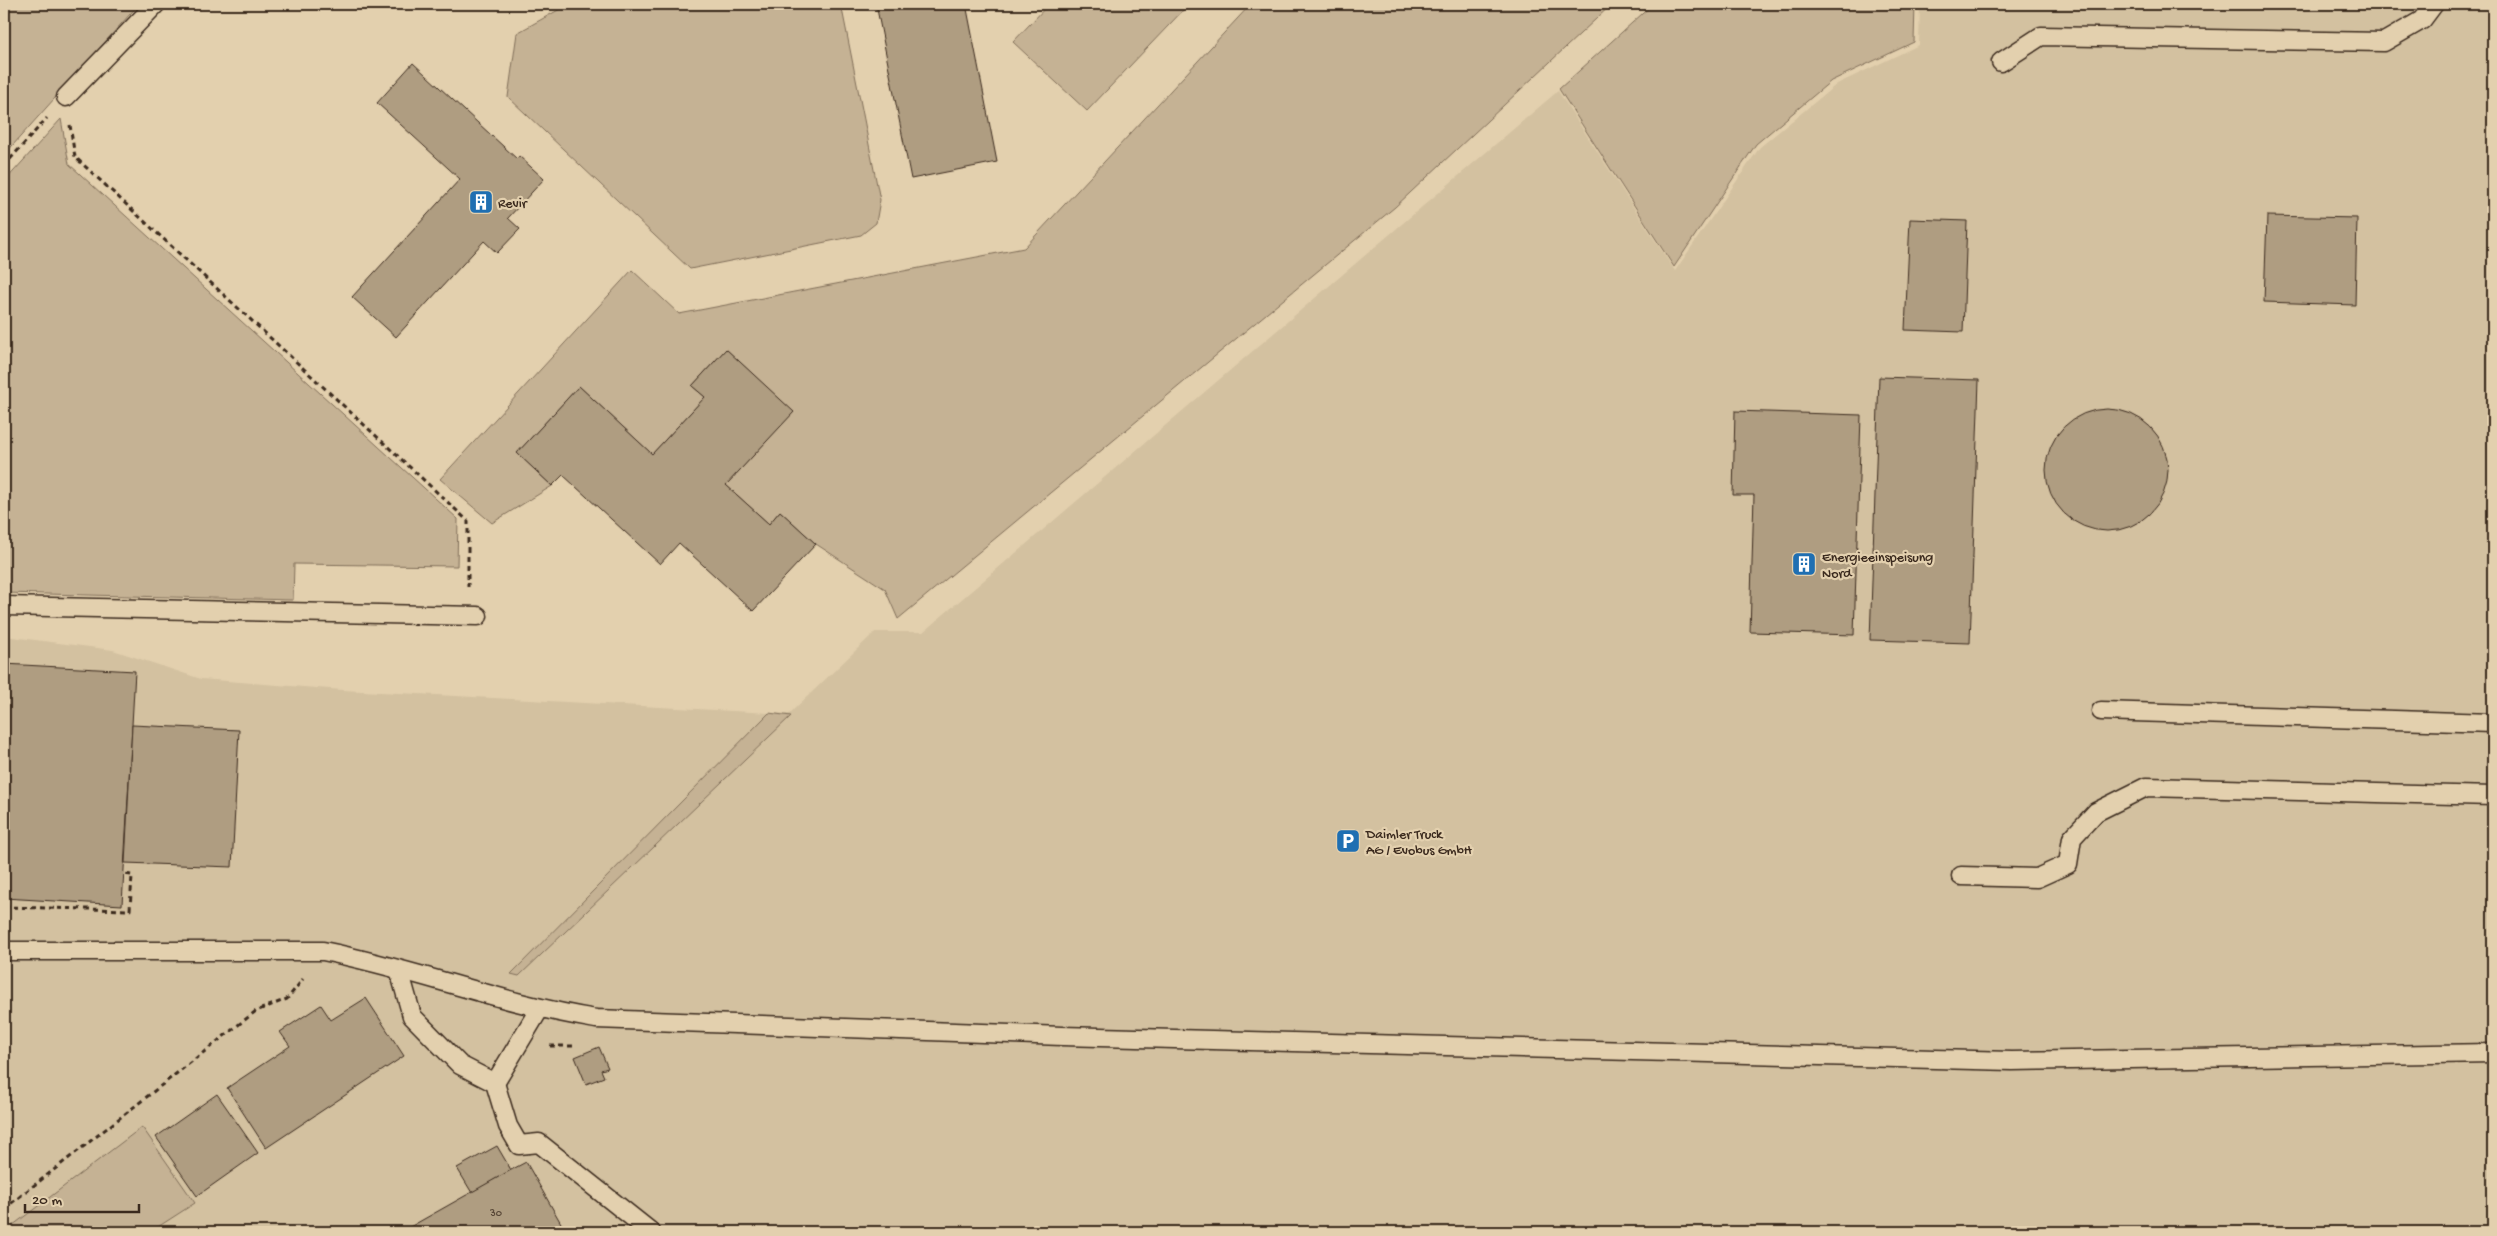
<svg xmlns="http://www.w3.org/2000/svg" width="2497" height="1236" font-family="'Gochi Hand',sans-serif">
<rect width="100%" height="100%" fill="#e3d0ae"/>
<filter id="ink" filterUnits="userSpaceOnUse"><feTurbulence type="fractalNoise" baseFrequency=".02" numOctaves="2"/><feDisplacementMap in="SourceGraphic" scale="10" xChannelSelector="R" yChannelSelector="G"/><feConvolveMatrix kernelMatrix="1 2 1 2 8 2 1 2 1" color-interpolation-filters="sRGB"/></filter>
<g filter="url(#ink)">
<!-- built -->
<path fill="#d3c1a0" d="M1920 4H2493V1232H4V636L113 650 201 679 343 690 789 714 875 632H923L1558 91 1675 271 1760 147 1837 84 1919 45Z"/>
<!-- green -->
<g fill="#c5b294" stroke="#806e59">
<path d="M4 4H139L4 155Z"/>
<path d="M569 4H841L880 200 876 223 861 235 690 269 508 97 517 33Z"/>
<path d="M1049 4H1189L1087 111 1013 42Z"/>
<path d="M1251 4H1527L1531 7 1535 4H1612L1395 207 898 619 885 589 816 544 780 511 769 524 726 485 793 412 726 349 692 386 705 397 652 454 579 386 517 453 552 486 492 523 440 479 632 270 679 314 1024 248Z"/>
<path d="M1653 4H1915L1914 42 1831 81 1756 144 1674 267 1559 89Z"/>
<path d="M61 119 69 164 458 519 457 566 294 564 293 600 4 593V182Z"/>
<path d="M769 713 791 716 519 976 511 974Z"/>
<path d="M142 1127 195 1203 150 1232H4Z"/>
</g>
<!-- building -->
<g fill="#af9d81" stroke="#3b2a1e">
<path d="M876 4H966L997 162 911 179Z"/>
<path d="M413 63 517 159 519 156 544 179 508 218 520 229 497 253 484 241 396 337 352 297 460 179 377 103Z"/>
<path d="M2267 216 2357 218 2355 305 2264 302Z"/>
<path d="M1910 219 1967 221 1963 332 1905 330Z"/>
<path d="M726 349 794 412 726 485 769 524 780 511 816 544 753 611 679 543 660 564 563 475 552 486 517 453 579 386 652 454 705 397 692 386Z"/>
<path d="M1879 377 1979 380 1970 643 1870 640Z"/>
<circle cx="2107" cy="470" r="61"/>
<path d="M1735 411 1861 415 1854 635 1750 632 1754 495H1733Z"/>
<path d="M4 664 135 671 122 905 4 898Z"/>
<path d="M132 725 239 730 232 867 125 863Z"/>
<path d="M366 998 404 1056 266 1148 227 1088 290 1046 280 1032 321 1005 331 1020Z"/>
<path d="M599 1047 608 1068 601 1070 604 1077 586 1084 575 1057Z"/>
<path d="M217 1094 258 1153 197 1196 156 1137Z"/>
<path d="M497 1146 511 1170 472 1193 457 1168Z"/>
<path d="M526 1162 566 1232H401L511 1170Z"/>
</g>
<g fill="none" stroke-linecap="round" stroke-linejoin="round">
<defs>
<g id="service">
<path d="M2001 62 2041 36 2384 42 2422 20 2434 4"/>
<path d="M66 97 156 4"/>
<path d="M4 606 478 616"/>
<path d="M2101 711 2493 723"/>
<path d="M1961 876 2037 878 2068 864 2072 838 2096 812 2146 787 2493 796"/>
<path d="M4 951H323C415 969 503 1004 596 1019L1062 1036 2012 1061 2493 1053"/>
<path d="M399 970 412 1016 460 1065 495 1083 508 1126 519 1145 539 1143 651 1232"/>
<path d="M495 1083 540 1008"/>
</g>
</defs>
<!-- service casing -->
<use href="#service" stroke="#3b2a1e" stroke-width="21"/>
<!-- path -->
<g stroke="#3b2a1e" stroke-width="3" stroke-dasharray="5 4" stroke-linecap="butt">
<path d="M70 125 75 157 468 521V587"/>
<path d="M4 166 47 118"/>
<path d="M4 907 130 910 132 875 124 874"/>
<path d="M550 1046H576"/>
<path d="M4 1209 256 1011 287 999 303 979"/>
</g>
<!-- service -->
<use href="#service" stroke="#e3d0ae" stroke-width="18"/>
</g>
</g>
<!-- icons -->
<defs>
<symbol id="building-square" viewBox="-11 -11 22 22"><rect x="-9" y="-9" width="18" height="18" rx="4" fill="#1f6fb2" stroke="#e3d0ae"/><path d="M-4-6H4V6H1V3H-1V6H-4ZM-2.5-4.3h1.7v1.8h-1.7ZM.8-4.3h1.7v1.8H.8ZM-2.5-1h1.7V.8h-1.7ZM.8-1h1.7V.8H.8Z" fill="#fff"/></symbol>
<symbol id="parking-square" viewBox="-11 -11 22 22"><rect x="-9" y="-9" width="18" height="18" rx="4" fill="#1f6fb2" stroke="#e3d0ae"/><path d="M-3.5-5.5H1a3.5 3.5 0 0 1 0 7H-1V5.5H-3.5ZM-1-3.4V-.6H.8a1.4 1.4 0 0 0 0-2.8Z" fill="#fff"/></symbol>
</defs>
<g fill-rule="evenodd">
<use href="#building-square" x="467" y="188" width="28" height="28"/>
<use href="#building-square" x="1790" y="550" width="28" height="28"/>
<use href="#parking-square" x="1334" y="827" width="28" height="28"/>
</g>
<g text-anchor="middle" stroke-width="4.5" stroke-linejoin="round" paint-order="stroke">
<!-- number labels -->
<g font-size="11" fill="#584737">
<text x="496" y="1216">30</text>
</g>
<!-- poi labels -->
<g font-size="14" fill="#3b2a1e" stroke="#e3d0ae" text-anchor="start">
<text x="498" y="207">Revir</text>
<text x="1822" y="561">Energieeinspeisung<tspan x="1822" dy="16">Nord</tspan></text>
<text x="1366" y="838">Daimler Truck<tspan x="1366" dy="16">AG / Evobus GmbH</tspan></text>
</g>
</g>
<!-- margin -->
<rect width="2497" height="1236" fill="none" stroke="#e3d0ae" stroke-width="20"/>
<rect x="10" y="10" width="2477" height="1216" fill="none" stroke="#3b2a1e" stroke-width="2" filter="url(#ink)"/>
<!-- scale -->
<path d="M25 1204v8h114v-8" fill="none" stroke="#3b2a1e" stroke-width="2.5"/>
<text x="32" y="1204" font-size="15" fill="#3b2a1e" stroke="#e3d0ae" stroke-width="4" paint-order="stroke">20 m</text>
</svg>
